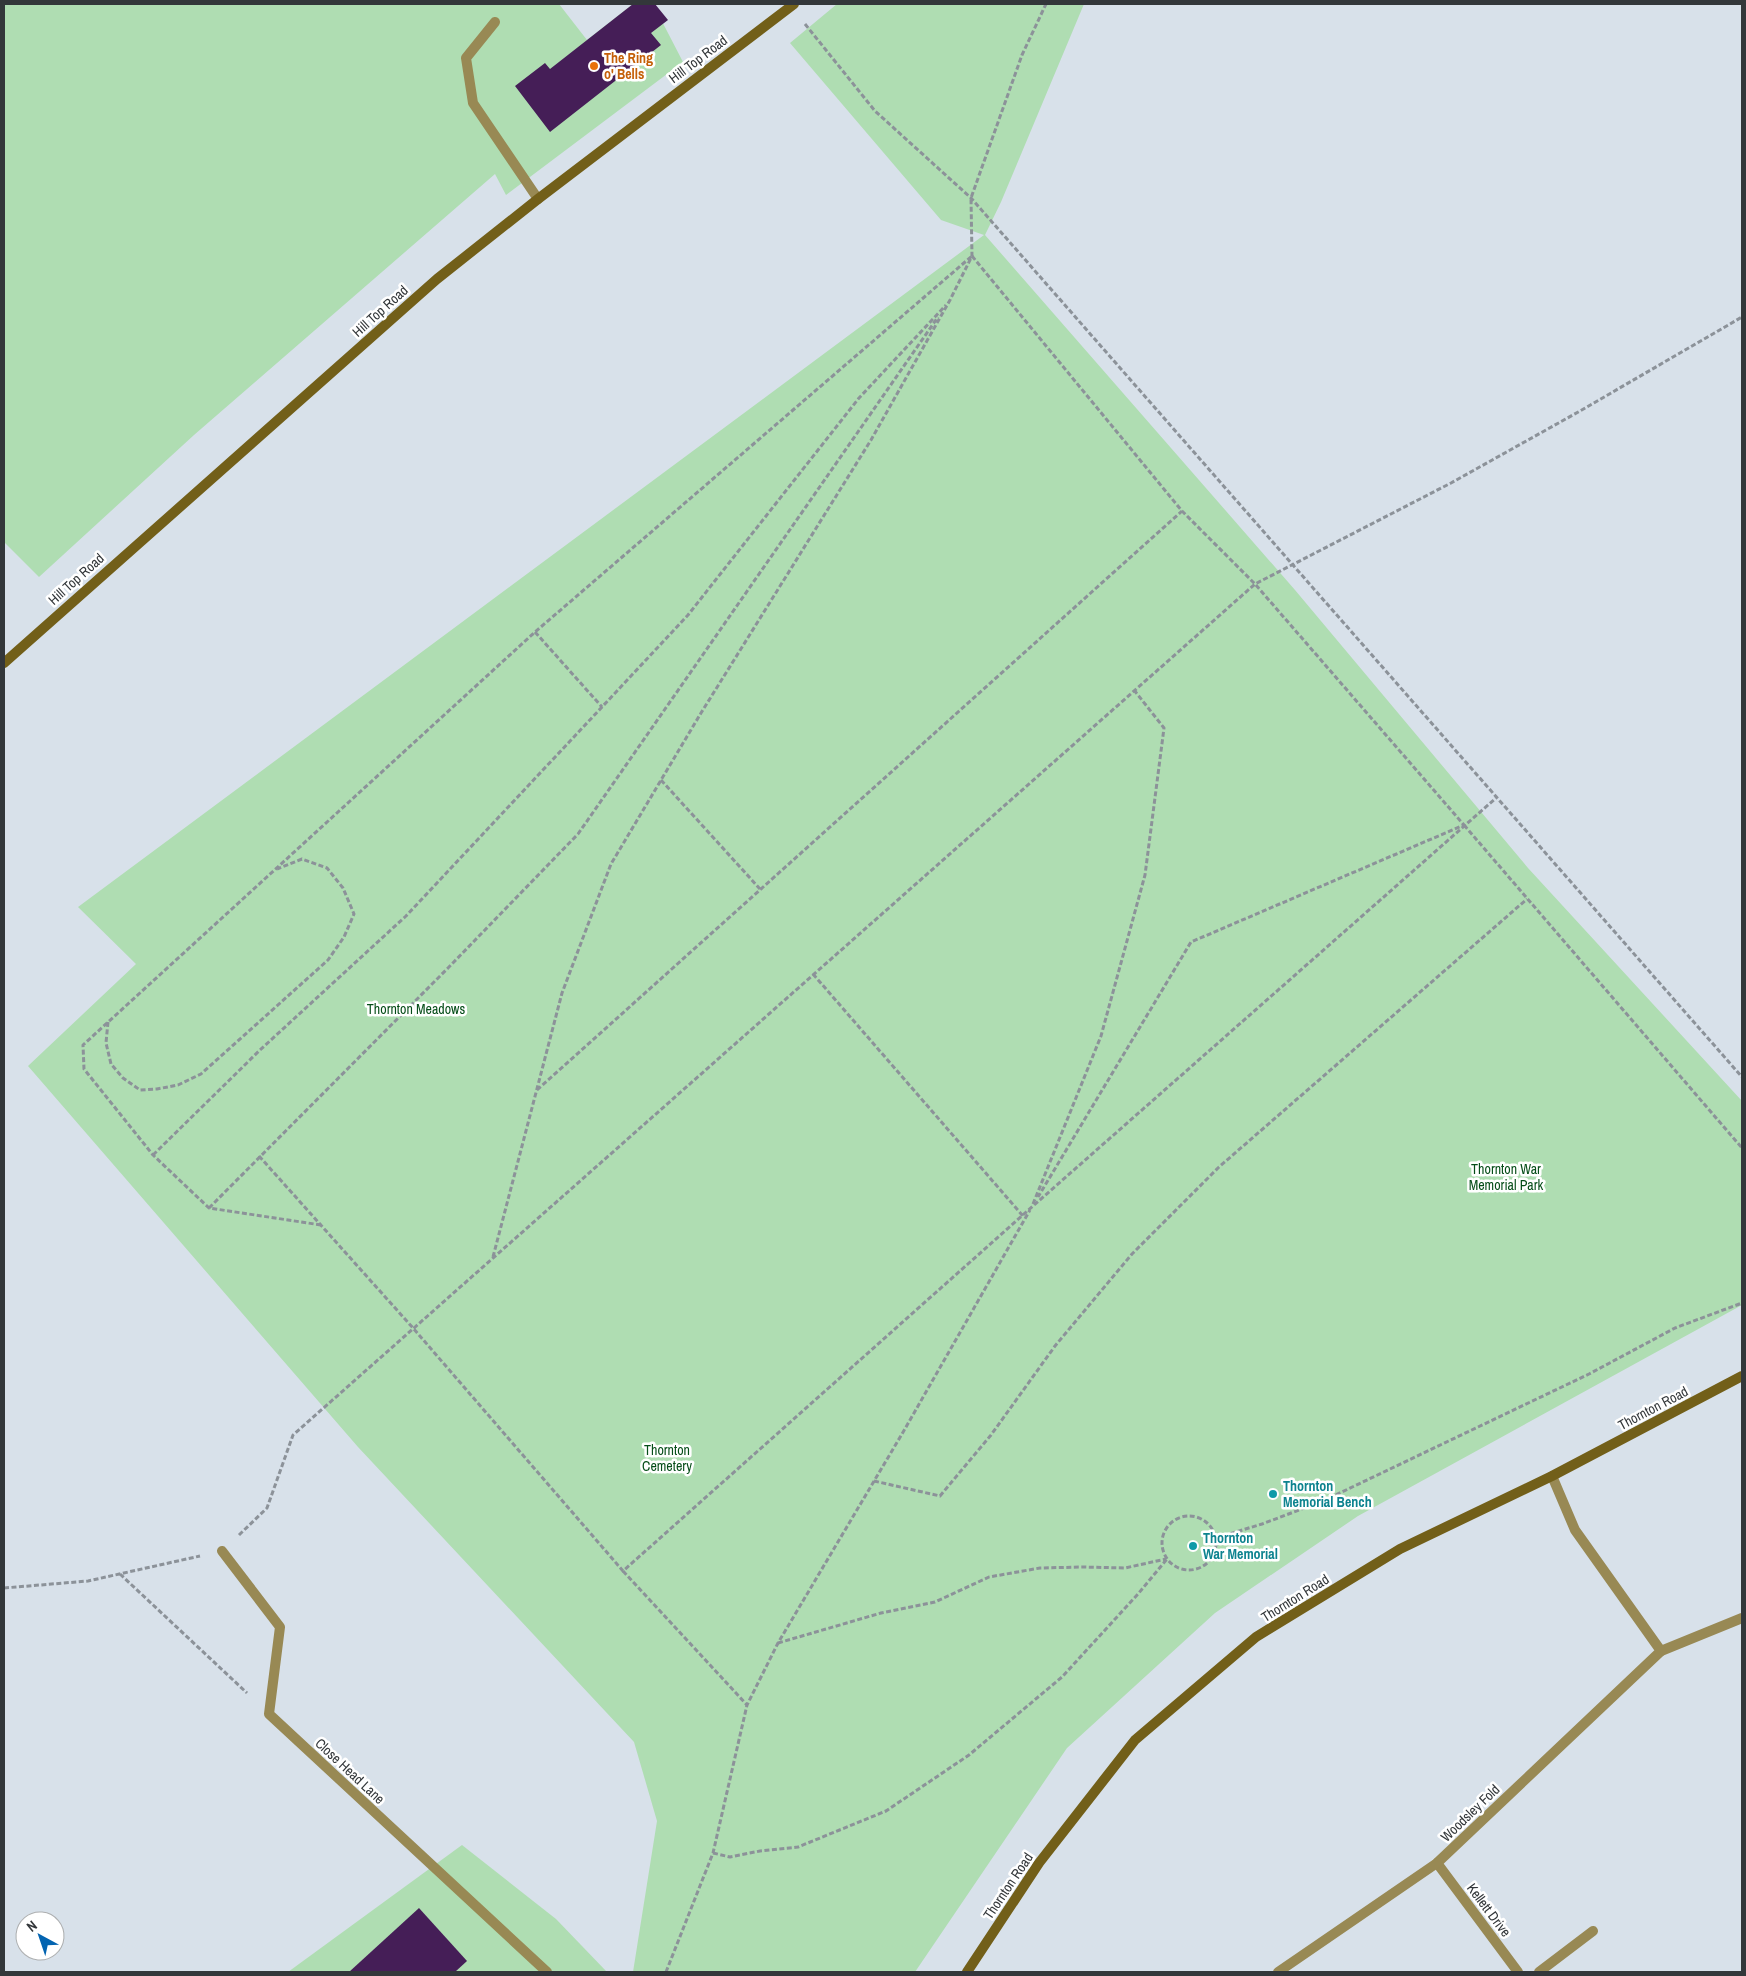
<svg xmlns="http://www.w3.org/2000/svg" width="1746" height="1976" font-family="'Archivo Narrow',sans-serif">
<rect width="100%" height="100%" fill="#d8e1ea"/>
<!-- green -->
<g fill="#afddb2">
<path d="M4 4H559L587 40 633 4H653L683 62 506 195 495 174 194 435 39 577 4 542Z"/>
<path d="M837 4H1084L1001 202 985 235 1295 590 1528 868 1742 1101V1305L1358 1516 1215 1613 1067 1748 915 1972H633L657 1821 634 1742 358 1447 28 1066 136 964 78 907 984 235 941 220 790 43Z"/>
<path d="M462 1845 556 1919 607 1972H288Z"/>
</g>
<!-- building -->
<g fill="#451e57">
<path d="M633 4H655L668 20 651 33 661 45 550 132 515 86 545 63 550 69Z"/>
<path d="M419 1908 467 1961 455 1972H349Z"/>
</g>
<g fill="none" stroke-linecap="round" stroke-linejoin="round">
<!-- path -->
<g stroke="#8c9299" stroke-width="3" stroke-dasharray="5 2.5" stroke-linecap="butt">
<path d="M805 24 875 111 971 198 1742 1077"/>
<path d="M972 256 1182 511 1255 584 1464 825 1191 942 1038 1197"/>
<path d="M535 632 602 707"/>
<path d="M661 780 760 889"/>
<path d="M1464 825 1742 1148"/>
<path d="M813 974 1023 1216"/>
<path d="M108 1022 106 1043 111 1064 123 1078 140 1090 157 1089 178 1085 201 1074 328 960 344 937 354 914 343 888 327 868 302 859 277 869"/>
<path d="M537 1090 1182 511"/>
<path d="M153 1155 260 1050 406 916 602 707 688 615 859 398 946 305"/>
<path d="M259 1156 413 1328 623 1571 1033 1206 1496 798"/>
<path d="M1033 1204 1101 1036 1145 875 1164 728 1134 690"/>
<path d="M209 1208 448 968 578 834 938 317"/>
<path d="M321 1225 209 1208 153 1155 84 1069 83 1045 535 632 972 256"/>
<path d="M493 1257 562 993 611 864 701 713 871 440 950 300 972 256 971 198 1022 55 1046 4"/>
<path d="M874 1481 940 1496 991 1435 1055 1346 1132 1254 1219 1167 1527 899"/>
<circle cx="1189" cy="1543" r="27"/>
<path d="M239 1535 267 1508 293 1435 1255 584 1451 483 1580 411 1742 317"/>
<path d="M1216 1538 1262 1524 1323 1501 1589 1374 1675 1328 1742 1303"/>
<path d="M623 1571 747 1705"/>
<path d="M120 1574 247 1693"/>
<path d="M4 1588 88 1581 200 1556"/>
<path d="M778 1643 881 1613 935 1602 989 1577 1040 1568 1083 1567 1125 1568 1166 1559"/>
<path d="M713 1853 730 1857 760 1851 798 1847 886 1811 969 1755 1062 1677 1138 1594 1167 1559"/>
<path d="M666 1972 713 1853 747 1705 778 1643 902 1434 1030 1210"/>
</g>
<!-- lane -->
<path stroke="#988954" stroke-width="10" d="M495 22 466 58 473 103 538 199"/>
<!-- street -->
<g stroke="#988954" stroke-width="10">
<path d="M222 1551 280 1627 269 1714 547 1972"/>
<path d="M1661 1651 1742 1618"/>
<path d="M1437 1863 1518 1972"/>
<path d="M1278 1972 1437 1863 1661 1651 1575 1530 1552 1476"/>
<path d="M1539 1972 1593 1931"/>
</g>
<!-- secondary -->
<g stroke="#725f19" stroke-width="10">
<path d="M4 663 437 279 538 199 794 4"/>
<path d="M967 1972 1039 1863 1135 1740 1256 1637 1400 1549 1552 1476 1742 1376"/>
</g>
</g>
<!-- markers -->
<circle fill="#e8710a" stroke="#fff" stroke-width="2" cx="594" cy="66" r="5"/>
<g fill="#0f9aa8" stroke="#fff" stroke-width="2">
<circle cx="1273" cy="1494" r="5"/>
<circle cx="1193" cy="1546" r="5"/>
</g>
<g text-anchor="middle" stroke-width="5" stroke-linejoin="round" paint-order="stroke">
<!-- food labels -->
<g font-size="14" font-weight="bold" fill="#c56008" stroke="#fff" text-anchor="start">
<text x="604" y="63">The Ring<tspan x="604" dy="16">o' Bells</tspan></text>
</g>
<!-- street labels -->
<g font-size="14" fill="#33373a" stroke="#fff">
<text transform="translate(698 59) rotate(-37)" y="5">Hill Top Road</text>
<text transform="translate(380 311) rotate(-42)" y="5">Hill Top Road</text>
<text transform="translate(76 579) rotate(-42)" y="5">Hill Top Road</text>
<text transform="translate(1653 1408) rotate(-28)" y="5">Thornton Road</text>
<text transform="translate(1295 1598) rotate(-32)" y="5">Thornton Road</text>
<text transform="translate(350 1771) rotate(43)" y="5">Close Head Lane</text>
<text transform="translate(1470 1813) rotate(-44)" y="5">Woodsley Fold</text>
<text transform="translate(1008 1886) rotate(-56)" y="5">Thornton Road</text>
<text transform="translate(1489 1910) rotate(53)" y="5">Kellett Drive</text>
</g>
<!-- park labels -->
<g font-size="14" fill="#054d18" stroke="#fff">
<text x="416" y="1014">Thornton Meadows</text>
<text x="1506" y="1174">Thornton War<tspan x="1506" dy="16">Memorial Park</tspan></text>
<text x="667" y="1455">Thornton<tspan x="667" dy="16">Cemetery</tspan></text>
</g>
<!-- culture labels -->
<g font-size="14" font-weight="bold" fill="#0d838f" stroke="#fff" text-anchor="start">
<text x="1283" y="1491">Thornton<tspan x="1283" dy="16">Memorial Bench</tspan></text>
<text x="1203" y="1543">Thornton<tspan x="1203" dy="16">War Memorial</tspan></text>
</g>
</g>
<!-- border -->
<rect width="1746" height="1976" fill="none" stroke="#33373a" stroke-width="10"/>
<!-- north arrow -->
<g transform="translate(40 1936) rotate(320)"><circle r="24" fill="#ffffff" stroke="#adafb0"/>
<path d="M0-4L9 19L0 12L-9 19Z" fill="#0364b1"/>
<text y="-8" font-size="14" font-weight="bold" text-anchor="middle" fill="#33373a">N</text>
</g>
</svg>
